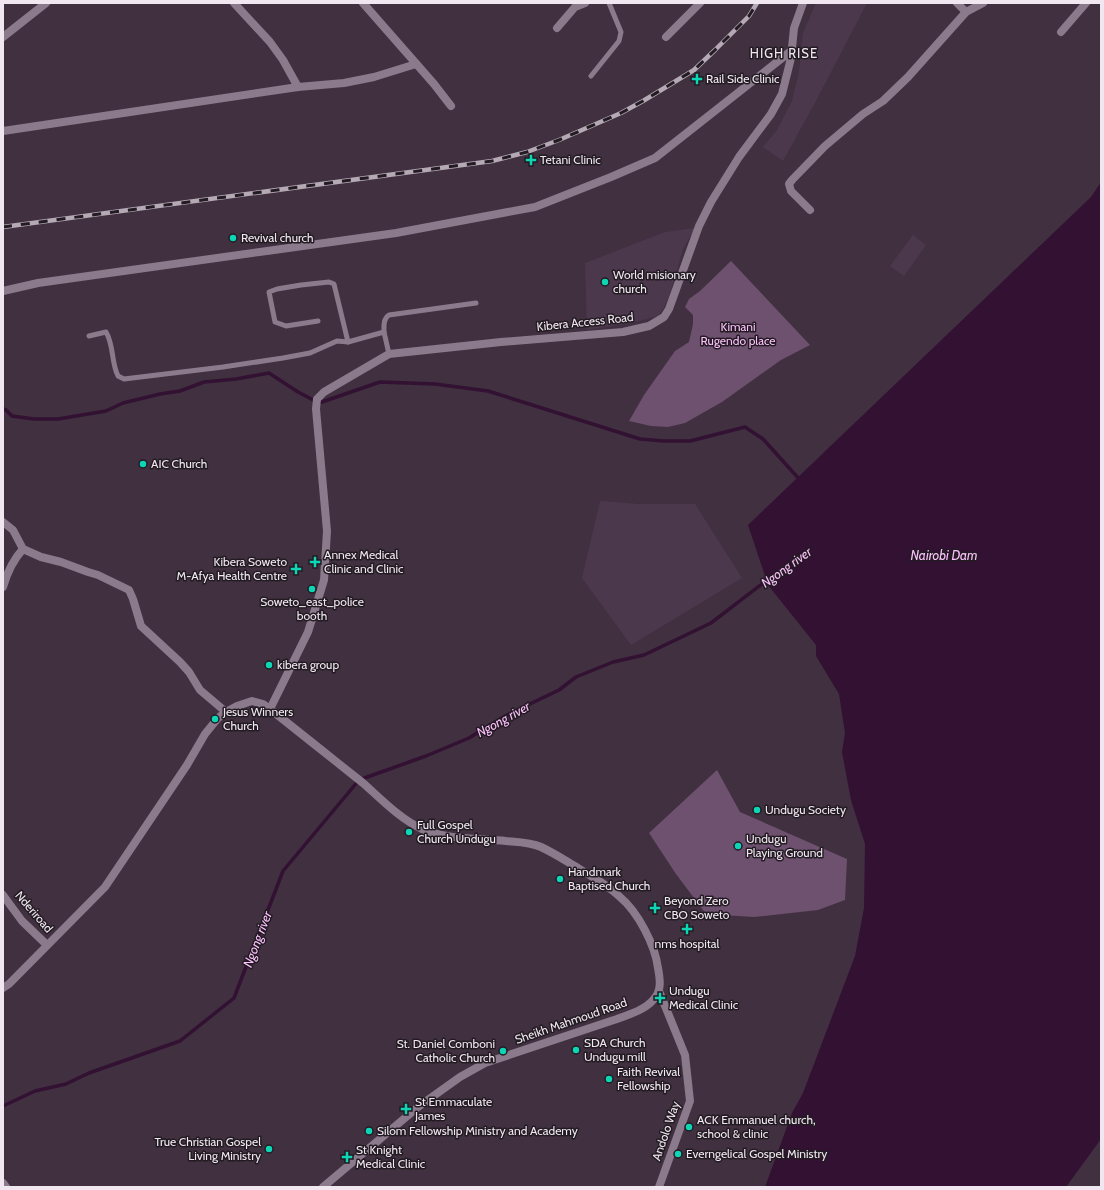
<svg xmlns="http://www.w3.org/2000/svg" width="1104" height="1190" font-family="Cabin,sans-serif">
<rect width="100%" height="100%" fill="#403040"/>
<!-- built -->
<g fill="#4c384c">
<path d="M816 3H867L817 99 783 161 763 147 777 130 792 101 799 73 803 33Z"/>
<path d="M695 228 683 249 669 297 663 309 659 315 655 317 626 324 587 330 585 263 665 232Z"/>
<path d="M913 235 926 245 904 276 890 266Z"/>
<path d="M600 501 639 504H695L742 578 631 645 582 578Z"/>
</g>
<!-- green -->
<g fill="#6e516f">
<path d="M731 261 810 345 781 360 722 402 685 423 668 427 651 426 629 421 644 395 675 351 689 342 693 324V315L685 307 689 299 700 291Z"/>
<path d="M717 770 740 812 847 859 845 900 818 910 754 917 706 914 676 874 649 833Z"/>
</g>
<!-- water -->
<path fill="#321133" d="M1101 182V1139L1066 1187H765L792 1113 803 1093 855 956 864 908 865 844 851 800 842 752 845 733 839 694 816 656V645L768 585 748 525 1091 197Z"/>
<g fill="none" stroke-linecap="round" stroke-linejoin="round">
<!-- stream -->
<g stroke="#321133" stroke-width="3.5">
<path d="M3 409 6 410 12 416 34 419H58L106 411 123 403 160 394 180 391 204 382 236 379 269 373 298 392 319 403 380 382 435 384 488 391 640 439 664 441H690L745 427 763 439 800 480"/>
<path d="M3 1106 35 1091 66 1084 89 1073 180 1041 234 998 283 871 359 780 426 756 469 738 505 716 559 690 576 677 613 662 644 655 711 623 771 577"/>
</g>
<!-- lane -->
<g stroke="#8b7a8b" stroke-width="5">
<path d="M591 76 619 41 621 32 609 3"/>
<path d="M318 321 286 326 275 322 269 292 277 289 301 285 329 282 334 284 348 342"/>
<path d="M384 332C384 326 383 319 389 315L476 303"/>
<path d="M89 336 106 332C114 345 111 362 118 376L124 379 223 367 283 358 310 353 337 341 348 342 384 332 389 354"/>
</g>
<!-- street -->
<g stroke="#8b7a8b" stroke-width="8">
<path d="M234 3 270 42 283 60 298 87"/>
<path d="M363 3 434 84 451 106"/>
<path d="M957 3 966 12"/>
<path d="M557 28 575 7 585 3"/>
<path d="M1061 32 1086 3"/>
<path d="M3 37 46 3"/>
<path d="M666 37 700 3"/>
<path d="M3 131 298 87 344 83 374 77 416 64"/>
<path d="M810 210 791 191 789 184 792 180 825 146 863 114 883 101 908 77 966 12 983 3"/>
<path d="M3 291 38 283 396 233 535 207 611 177 655 158 791 51"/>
<path d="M3 522 13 530 23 549 41 557 61 562 88 572 98 575 129 590 133 599 141 626 180 662 189 672 200 690 226 712"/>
<path d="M3 587C7 573 13 560 23 549"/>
<path d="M3 895 22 921 47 945"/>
<path d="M3 988 9 984 105 887 187 765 205 734 218 718 226 712 237 706 252 701 263 704 270 709"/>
<path d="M3 1183 6 1187"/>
<path d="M323 1187 418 1107 460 1077 485 1063 617 1019C630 1014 645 1010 654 999 662 990 660 979 658 968 655 945 638 912 620 897 608 885 592 877 578 868 566 861 554 853 541 847 530 842 518 842 506 841 479 838 447 840 422 829 400 819 381 799 363 783 332 758 301 734 270 709L308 632 324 580 327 531 316 409 317 399 324 392 389 354 501 342 623 332 649 326 664 317 669 309 699 226 711 202 739 157 771 114 782 94 791 58 794 28 803 3"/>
<path d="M659 1187 690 1101 685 1055 659 991"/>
</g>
<defs>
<path id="rail" d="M3 227 492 161 527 152 559 140 621 113 643 101 694 70 715 50 749 16 757 3"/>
</defs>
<!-- rail casing -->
<use href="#rail" stroke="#b5a9b5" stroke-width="4.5"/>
<!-- rail -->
<use href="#rail" stroke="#221b22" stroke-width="3" stroke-dasharray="9" stroke-linecap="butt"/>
</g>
<!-- markers -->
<g fill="#0dd5b5" stroke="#221b22" stroke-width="1.5">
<path d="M695 73h4v4h4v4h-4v4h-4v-4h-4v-4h4z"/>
<path d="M529 154h4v4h4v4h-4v4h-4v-4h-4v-4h4z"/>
<circle cx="233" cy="238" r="4"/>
<circle cx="605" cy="282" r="4"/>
<circle cx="143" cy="464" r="4"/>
<path d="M313 556h4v4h4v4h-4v4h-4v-4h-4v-4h4z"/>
<path d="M294 563h4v4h4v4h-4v4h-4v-4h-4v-4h4z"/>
<circle cx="312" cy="589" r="4"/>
<circle cx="269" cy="665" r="4"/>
<circle cx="215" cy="719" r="4"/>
<circle cx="757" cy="810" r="4"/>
<circle cx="409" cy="832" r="4"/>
<circle cx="738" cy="846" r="4"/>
<circle cx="560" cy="879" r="4"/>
<path d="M653 902h4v4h4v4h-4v4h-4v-4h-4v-4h4z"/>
<path d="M685 923h4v4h4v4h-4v4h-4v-4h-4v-4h4z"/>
<path d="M658 992h4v4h4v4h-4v4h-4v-4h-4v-4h4z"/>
<circle cx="576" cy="1050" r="4"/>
<circle cx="503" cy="1051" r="4"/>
<circle cx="609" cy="1079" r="4"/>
<path d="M404 1103h4v4h4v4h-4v4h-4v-4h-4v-4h4z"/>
<circle cx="689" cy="1127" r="4"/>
<circle cx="369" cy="1131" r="4"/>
<circle cx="269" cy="1149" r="4"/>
<circle cx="678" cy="1154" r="4"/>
<path d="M345 1151h4v4h4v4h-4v4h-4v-4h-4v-4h4z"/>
</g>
<g text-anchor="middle" stroke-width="3" stroke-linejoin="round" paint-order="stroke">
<!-- poi labels -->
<g font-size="12" fill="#f1e7f1" stroke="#221b22" text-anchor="start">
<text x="706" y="83">Rail Side Clinic</text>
<text x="540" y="164">Tetani Clinic</text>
<text x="241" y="242">Revival church</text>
<text x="613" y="279">World misionary<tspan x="613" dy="14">church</tspan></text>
<text x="151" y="468">AIC Church</text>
<text x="324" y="559">Annex Medical<tspan x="324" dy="14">Clinic and Clinic</tspan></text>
<text x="287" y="566" text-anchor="end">Kibera Soweto<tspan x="287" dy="14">M-Afya Health Centre</tspan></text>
<text x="312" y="606" text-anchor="middle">Soweto_east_police<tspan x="312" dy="14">booth</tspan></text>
<text x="277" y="669">kibera group</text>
<text x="223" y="716">Jesus Winners<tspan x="223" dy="14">Church</tspan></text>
<text x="765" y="814">Undugu Society</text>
<text x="417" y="829">Full Gospel<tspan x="417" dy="14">Church Undugu</tspan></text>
<text x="746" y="843">Undugu<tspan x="746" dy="14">Playing Ground</tspan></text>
<text x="568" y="876">Handmark<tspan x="568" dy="14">Baptised Church</tspan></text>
<text x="664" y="905">Beyond Zero<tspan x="664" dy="14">CBO Soweto</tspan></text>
<text x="687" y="948" text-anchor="middle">nms hospital</text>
<text x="669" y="995">Undugu<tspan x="669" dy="14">Medical Clinic</tspan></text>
<text x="584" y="1047">SDA Church<tspan x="584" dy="14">Undugu mill</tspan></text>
<text x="495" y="1048" text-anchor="end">St. Daniel Comboni<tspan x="495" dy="14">Catholic Church</tspan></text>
<text x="617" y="1076">Faith Revival<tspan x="617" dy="14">Fellowship</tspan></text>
<text x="415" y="1106">St Emmaculate<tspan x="415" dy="14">James</tspan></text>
<text x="697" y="1124">ACK Emmanuel church,<tspan x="697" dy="14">school &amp; clinic</tspan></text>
<text x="377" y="1135">Silom Fellowship Ministry and Academy</text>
<text x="261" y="1146" text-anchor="end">True Christian Gospel<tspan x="261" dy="14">Living Ministry</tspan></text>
<text x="356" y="1154">St Knight<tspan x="356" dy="14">Medical Clinic</tspan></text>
<text x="686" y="1158">Everngelical Gospel Ministry</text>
</g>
<!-- street labels -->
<g font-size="12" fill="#f1e7f1" stroke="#221b22">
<text transform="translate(585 322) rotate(-6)" y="4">Kibera Access Road</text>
<text transform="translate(34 912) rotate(49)" y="4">Nderiroad</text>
<text transform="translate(571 1021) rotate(-19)" y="4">Sheikh Mahmoud Road</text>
<text transform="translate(666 1131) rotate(-71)" y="4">Andolo Way</text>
</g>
<!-- park labels -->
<g font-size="12" fill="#fdc0fd" stroke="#221b22">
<text x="738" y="331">Kimani<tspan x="738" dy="14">Rugendo place</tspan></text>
</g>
<!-- neighbourhood labels -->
<g font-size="13" letter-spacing="1" fill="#f1e7f1" stroke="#221b22">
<text x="784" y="58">HIGH RISE</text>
</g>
<!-- water labels -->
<g font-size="13" font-style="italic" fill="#fdc1fd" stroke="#221b22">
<text x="944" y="560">Nairobi Dam</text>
<text transform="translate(786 567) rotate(-36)" y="5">Ngong river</text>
<text transform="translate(503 719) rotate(-29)" y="5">Ngong river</text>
<text transform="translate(257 939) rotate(-69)" y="5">Ngong river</text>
</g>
</g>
<!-- border -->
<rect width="1104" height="1190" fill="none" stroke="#f1e7f1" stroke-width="8"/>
</svg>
